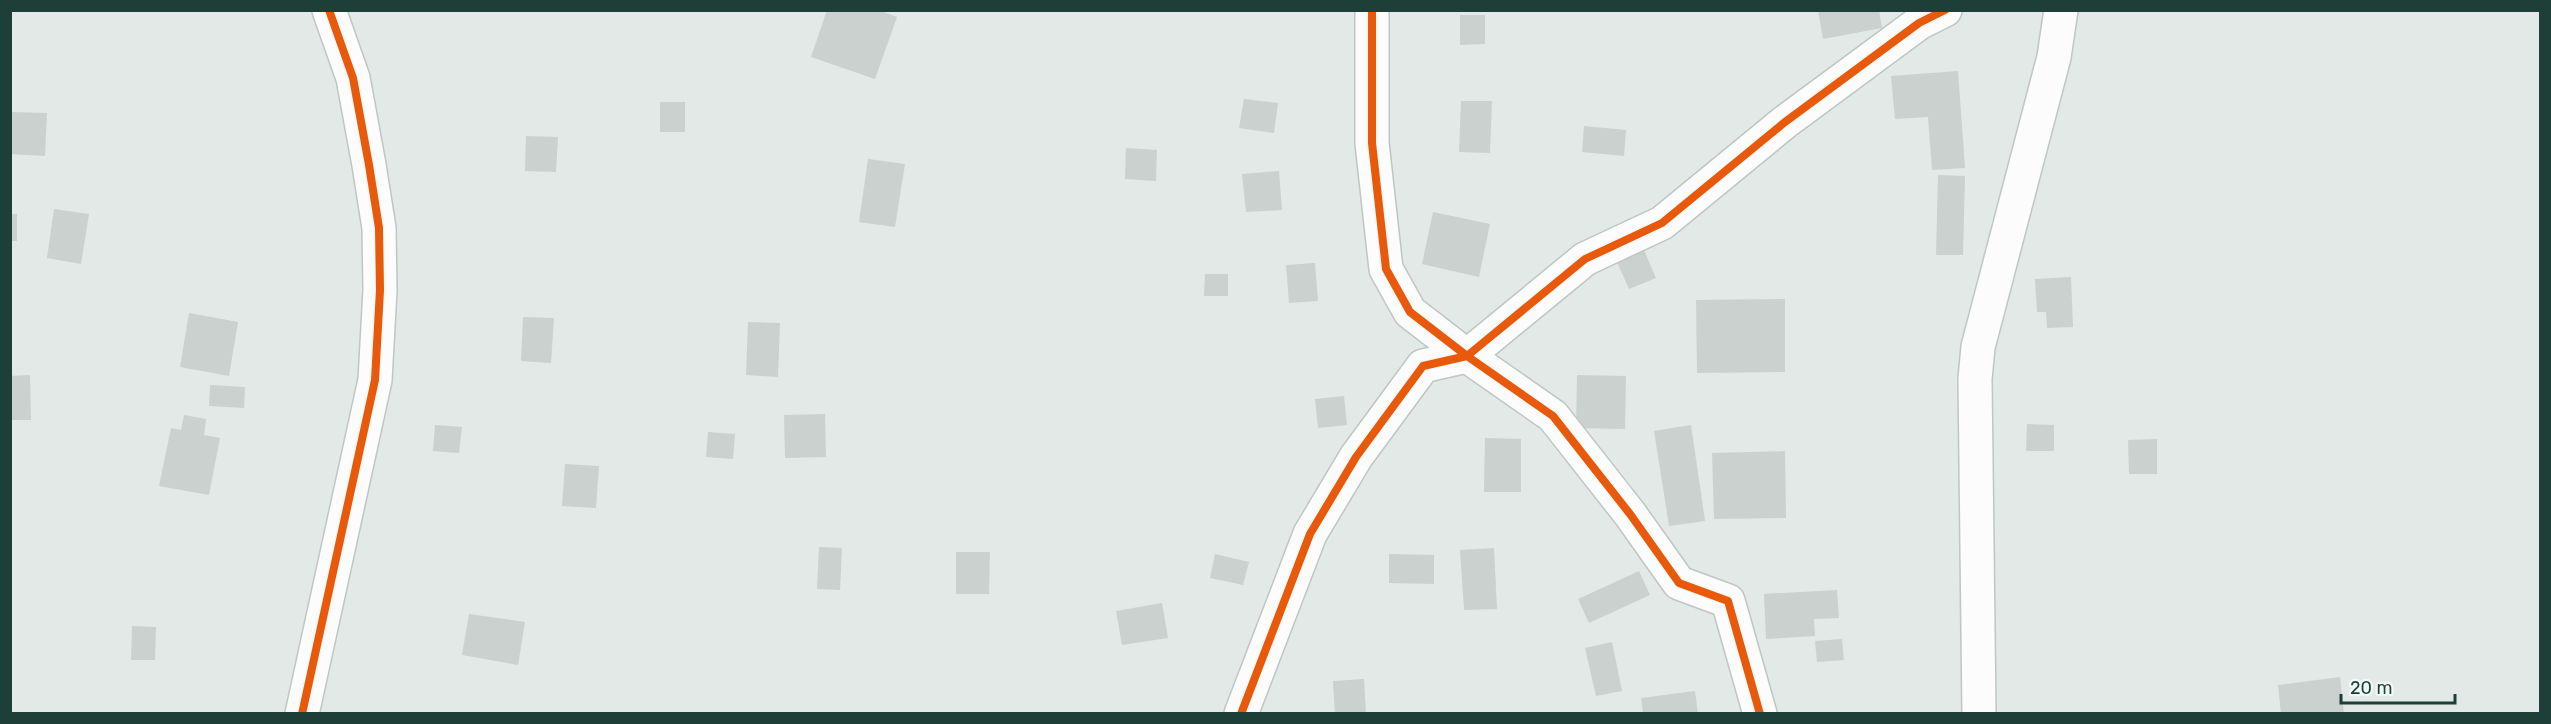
<svg xmlns="http://www.w3.org/2000/svg" width="2551" height="724" font-family="Rubik,sans-serif">
<rect width="100%" height="100%" fill="#e2e9e7"/>
<!-- building -->
<g fill="#cad1ce">
<path d="M827 10H878L897 17 875 79 811 57Z"/>
<path d="M1818 10H1879L1882 28 1823 39Z"/>
<path d="M1460 15H1485V44L1460 45Z"/>
<path d="M1958 71 1965 168 1932 170 1928 117 1895 119 1891 76Z"/>
<path d="M1244 99 1278 103 1274 133 1239 128Z"/>
<path d="M1461 101H1492L1490 153 1459 152Z"/>
<rect x="660" y="102" width="25" height="30"/>
<path d="M10 112 47 113 45 156 10 154Z"/>
<path d="M1584 126 1626 130 1624 156 1582 152Z"/>
<path d="M526 136 558 137 556 172 525 171Z"/>
<path d="M1126 148 1157 150 1156 181 1125 179Z"/>
<path d="M868 159 905 164 895 227 859 222Z"/>
<path d="M1279 171 1282 210 1246 212 1242 174Z"/>
<path d="M1938 175 1965 176 1963 255H1936Z"/>
<path d="M54 209 89 214 81 264 47 258Z"/>
<path d="M1433 212 1490 224 1479 277 1422 264Z"/>
<rect x="10" y="214" width="7" height="27"/>
<path d="M1644 250 1656 278 1629 289 1617 262Z"/>
<path d="M1315 263 1318 301 1289 303 1286 265Z"/>
<path d="M1205 274H1228V296H1204Z"/>
<path d="M2071 277 2073 327 2047 328 2046 312H2037L2035 279Z"/>
<path d="M1785 299V372L1697 373 1696 300Z"/>
<path d="M189 313 238 322 229 376 180 367Z"/>
<path d="M523 317 554 318 551 363 521 361Z"/>
<path d="M748 322 780 323 778 377 746 375Z"/>
<path d="M30 375 31 420H10V376Z"/>
<path d="M1577 375 1626 376 1625 429 1576 428Z"/>
<path d="M210 385 245 387 244 408 209 406Z"/>
<path d="M1344 396 1347 425 1318 428 1315 399Z"/>
<path d="M825 414 826 457 785 458 784 415Z"/>
<path d="M184 415 206 419 204 435 220 438 209 495 159 486 171 428 181 430Z"/>
<path d="M2027 424 2054 425V451H2026Z"/>
<path d="M435 425 462 427 459 453 433 451Z"/>
<path d="M1691 425 1705 521 1669 526 1654 431Z"/>
<path d="M708 432 735 434 733 459 706 457Z"/>
<path d="M1485 438 1521 439V492H1484Z"/>
<path d="M2157 439V474H2129L2128 440Z"/>
<path d="M1785 451 1786 518 1714 519 1712 453Z"/>
<path d="M565 464 599 466 596 508 562 506Z"/>
<path d="M819 547 842 548 840 590 817 589Z"/>
<path d="M1494 548 1497 609 1464 610 1460 550Z"/>
<path d="M956 552H990L989 594H956Z"/>
<path d="M1215 554 1249 562 1243 585 1210 578Z"/>
<path d="M1389 554 1434 555V584L1389 583Z"/>
<path d="M1639 571 1650 595 1589 623 1578 599Z"/>
<path d="M1837 590 1839 618 1814 619 1815 636 1766 639 1764 594Z"/>
<path d="M1162 603 1168 638 1122 645 1116 611Z"/>
<path d="M469 614 525 622 518 665 462 655Z"/>
<path d="M132 626 156 627 155 660H131Z"/>
<path d="M1842 639 1844 660 1817 662 1815 641Z"/>
<path d="M1612 642 1622 691 1596 696 1585 648Z"/>
<path d="M2340 677 2344 714H2281L2278 685Z"/>
<path d="M1364 679 1366 714H1335L1333 681Z"/>
<path d="M1695 691 1698 714H1643L1641 698Z"/>
</g>
<g fill="none" stroke-linecap="round" stroke-linejoin="round">
<defs>
<g id="minor">
<path d="M1372 10V143L1386 269 1410 312 1467 356 1553 416 1630 514 1679 583 1728 601 1760 714"/>
<path d="M1241 714 1310 534 1356 457 1423 366 1467 356 1585 259 1662 223 1785 122 1919 23 1945 10"/>
<path d="M1979 714 1975 379 1978 347 2054 57 2061 10"/>
</g>
<path id="tertiary" d="M302 714 375 380 380 290 379 228 369 165 353 78 329 10"/>
</defs>
<!-- minor casing -->
<use href="#minor" stroke="#bfc6c4" stroke-width="36"/>
<!-- tertiary casing -->
<use href="#tertiary" stroke="#bfc6c4" stroke-width="36"/>
<!-- minor -->
<use href="#minor" stroke="#fbfcfb" stroke-width="33"/>
<!-- tertiary -->
<use href="#tertiary" stroke="#fbfcfb" stroke-width="33"/>
<defs>
<g id="cycleway">
<path d="M1372 10V143L1386 269 1410 312 1467 356 1553 416 1630 514 1679 583 1728 601 1760 714"/>
<path d="M302 714 375 380 380 290 379 228 369 165 353 78 329 10"/>
<path d="M1241 714 1310 534 1356 457 1423 366 1467 356 1585 259 1662 223 1785 122 1919 23 1945 10"/>
</g>
</defs>
<!-- cycleway casing -->
<use href="#cycleway" stroke="#f0f9f5" stroke-width="11"/>
<!-- cycleway -->
<use href="#cycleway" stroke="#e8590c" stroke-width="8"/>
</g>
<!-- border -->
<rect width="2551" height="724" fill="none" stroke="#1e3f38" stroke-width="24"/>
<!-- scale -->
<path d="M2341 694v9h114v-9" fill="none" stroke="#1e3f38" stroke-width="3"/>
<text x="2350" y="694" font-size="18" fill="#1e3f38" stroke="#f0f9f5" stroke-width="4.5" paint-order="stroke">20 m</text>
</svg>
